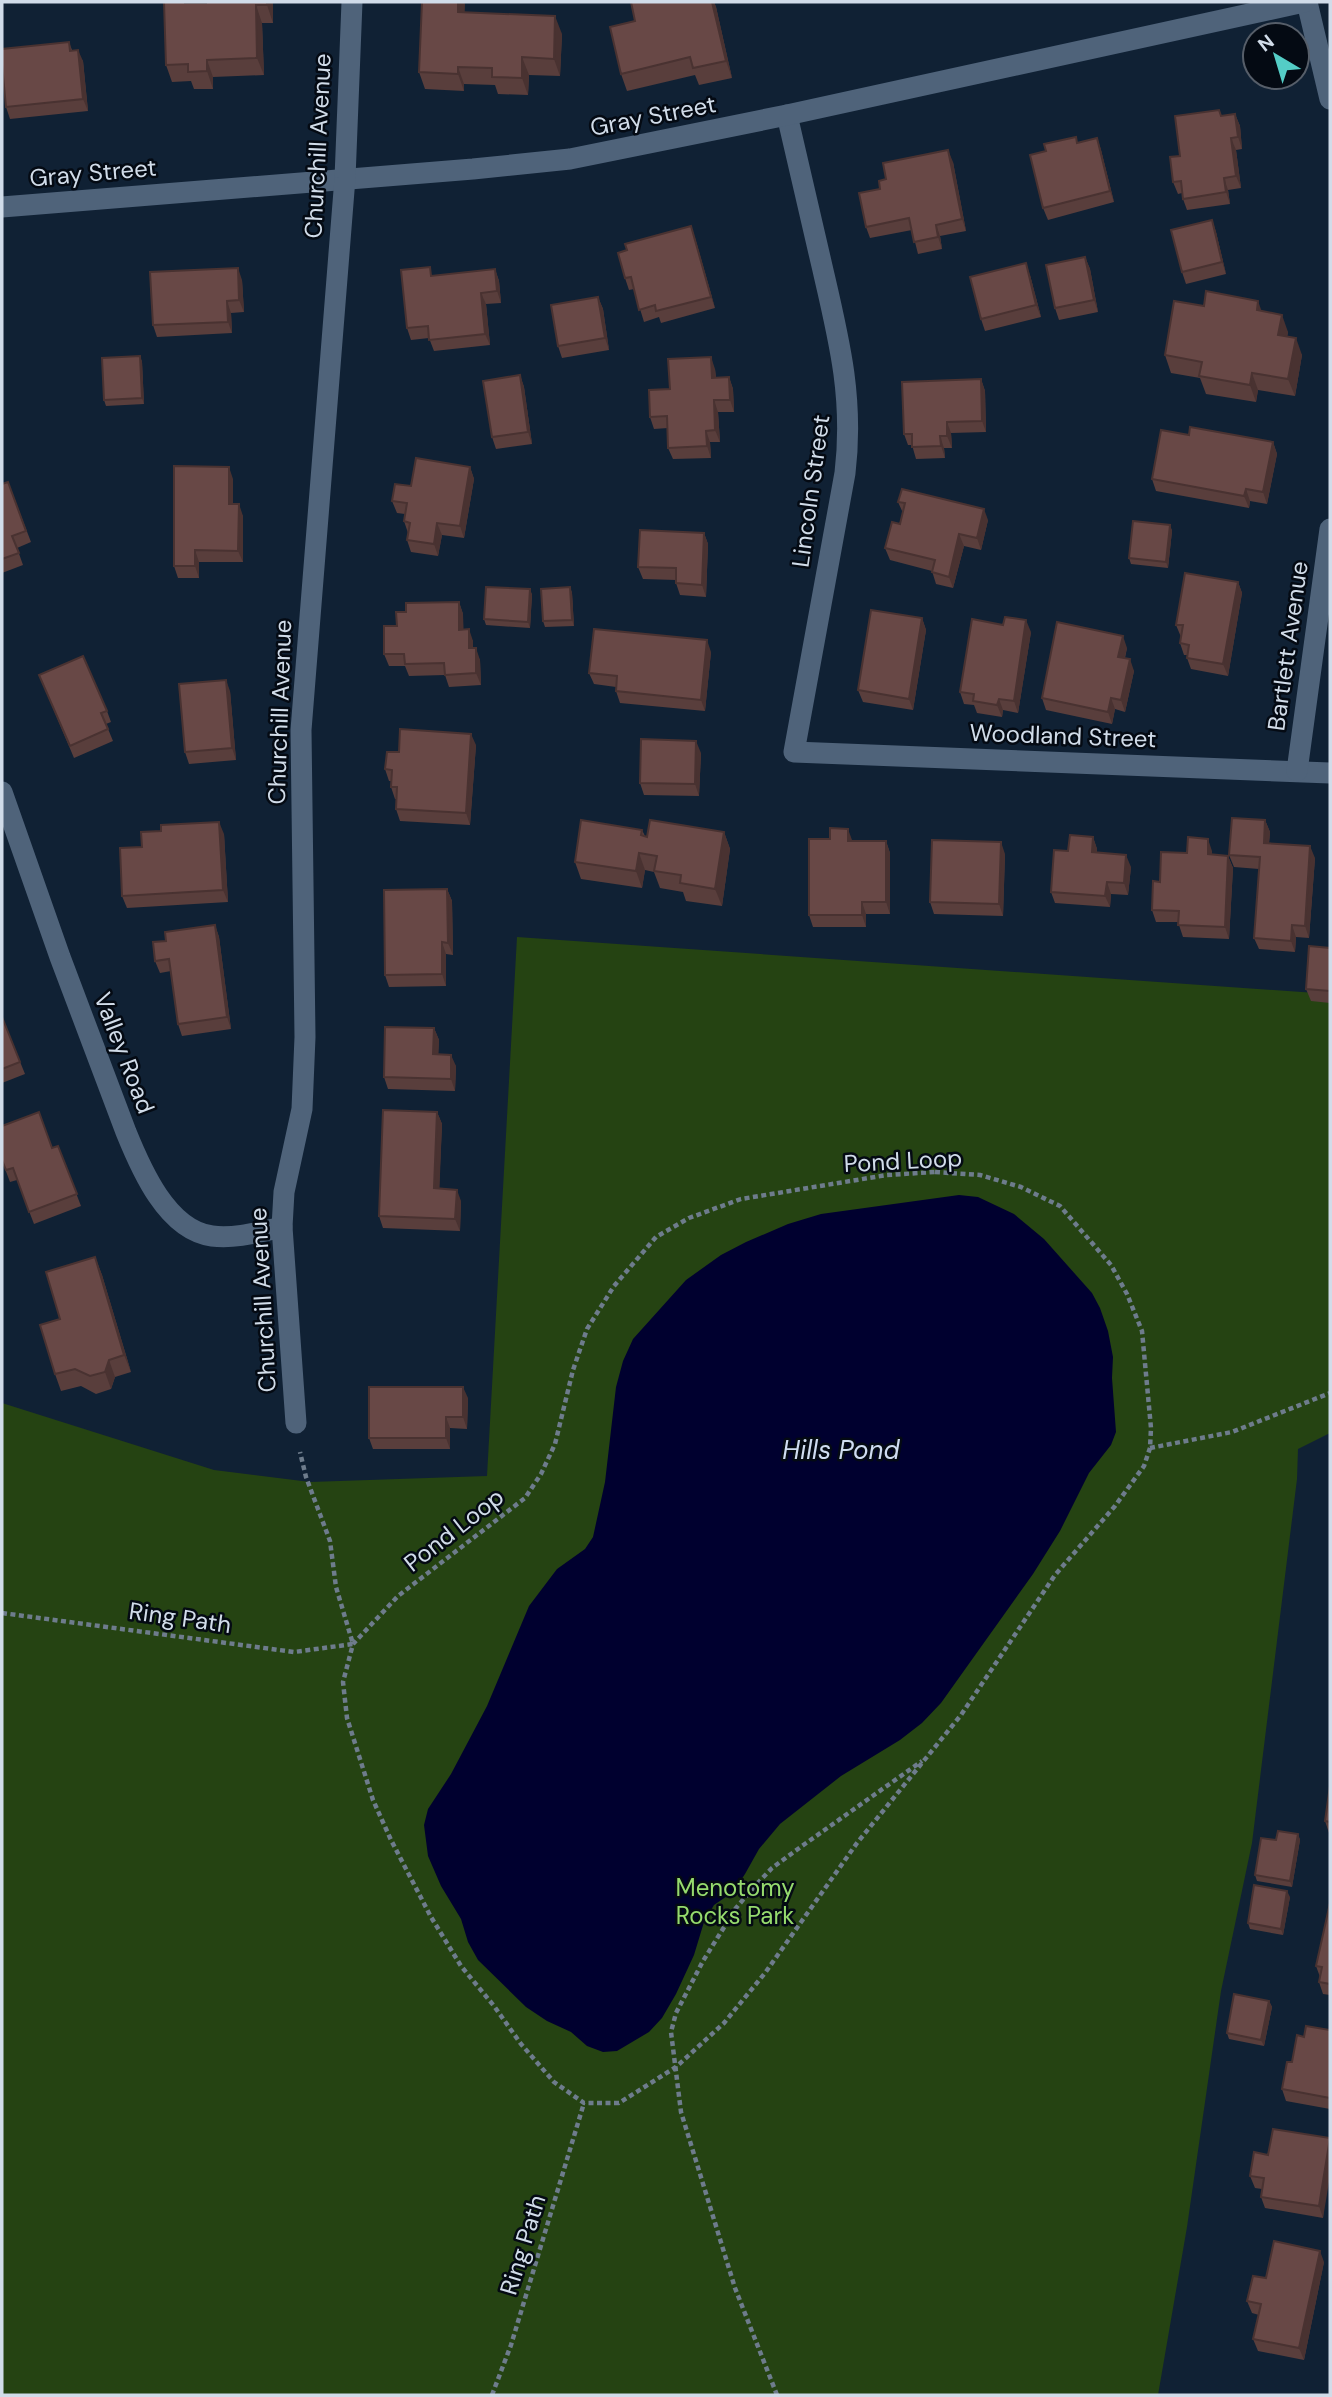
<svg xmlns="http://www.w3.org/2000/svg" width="1332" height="2397" font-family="'DM Sans',sans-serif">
<rect width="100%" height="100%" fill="#102134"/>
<!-- green -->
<path fill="#254312" d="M517 937 1330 994V1433L1298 1449 1297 1479 1252 1843 1221 1991 1187 2227 1158 2395H2V1403L214 1470 310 1482 487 1476Z"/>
<!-- water -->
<path fill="#00002f" d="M959 1195 978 1197 1014 1214 1044 1239 1092 1293 1100 1308 1108 1331 1113 1357 1112 1378 1116 1432 1111 1445 1089 1473 1060 1531 1033 1574 941 1703 922 1723 900 1740 841 1776 780 1824 759 1849 745 1874 733 1892 714 1905 704 1922 694 1955 676 1994 662 2018 649 2032 617 2051 603 2052 587 2046 571 2032 547 2021 526 2007 478 1960 468 1942 461 1919 441 1886 428 1856 424 1825 428 1809 451 1774 487 1706 529 1606 557 1569 585 1549 593 1537 605 1482 616 1387 623 1361 633 1339 686 1280 721 1255 746 1242 788 1224 821 1214Z"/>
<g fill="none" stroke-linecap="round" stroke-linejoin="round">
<!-- path -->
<g stroke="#6e7c8c" stroke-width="4.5" stroke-dasharray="5 3.5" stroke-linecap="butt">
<path d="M935 1172 980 1175 1021 1187 1060 1206 1111 1265 1127 1294 1142 1331 1151 1428 1150 1448 1144 1466 1115 1506 1055 1575 961 1715 857 1843 765 1973 724 2023 676 2067 619 2103H584L554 2082 521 2044 494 2006 461 1966 431 1917 391 1840 373 1800 347 1718 343 1682 353 1644 398 1596 525 1498 541 1474 555 1444 573 1370 587 1329 614 1286 656 1237 689 1218 741 1199 887 1175Z"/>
<path d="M1150 1448 1232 1432 1330 1393"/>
<path d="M2 1613 294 1652 353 1644 336 1587 330 1541 306 1477 300 1452"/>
<path d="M492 2395 511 2345 584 2103"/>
<path d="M777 2395 735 2288 681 2112 671 2032 676 2013 703 1961 736 1908 753 1888 772 1868 802 1846 922 1761"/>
</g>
<!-- minor -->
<g stroke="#4f637a" stroke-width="21">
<path d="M1307 2 1330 99"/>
<path d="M787 115C799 165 810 216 822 266 839 339 854 398 845 473L794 752 1330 773"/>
<path d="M2 207 473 169 570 159 787 115 1304 2"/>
<path d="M1297 771 1330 529"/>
<path d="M2 792 60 957 126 1132C141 1169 167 1230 212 1236 235 1239 259 1232 282 1227"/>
<path d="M296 1423 282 1227 284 1192 302 1109 305 1037 301 730 345 178 352 2"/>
</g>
</g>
<!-- wall -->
<g fill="#593e3c">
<path d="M206 2H273V23H262L264 75 213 77V89H194L191 81 172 82 166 65 190 3H206Z"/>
<path d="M422 2H464V13L562 34 560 76 529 75 528 95 498 94 495 85 464 84V91L425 89 419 72Z"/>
<path d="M712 2H714L716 7 732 78 699 85 695 75 627 91 621 74Z"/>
<path d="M69 42 72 50 83 61 88 111 10 119 6 107Z"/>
<path d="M1235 114 1240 126 1242 149 1236 150 1241 188 1228 190 1230 204 1187 210 1183 199 1182 193 1178 194 1173 182 1180 156 1222 116Z"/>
<path d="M1097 138 1101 150 1114 202 1048 220 1043 208 1078 143Z"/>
<path d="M953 162 966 231 940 236 942 249 918 254 912 230 870 238 866 227 880 189Z"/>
<path d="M1212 220 1216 232 1226 274 1186 284 1182 272Z"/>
<path d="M695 238 715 308 661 323 659 317 644 322 634 289 629 290 625 278Z"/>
<path d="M1085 257 1090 269 1098 312 1059 320 1055 308Z"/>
<path d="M495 269 499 281 501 303 486 304 490 345 434 351 429 338 411 340 407 328 433 276Z"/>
<path d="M1030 275 1041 317 985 331 981 319Z"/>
<path d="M242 280 244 312 231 313 232 333 157 337 153 325Z"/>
<path d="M598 297 603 309 609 350 562 358 558 346Z"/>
<path d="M1204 306 1262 311 1288 332 1287 337 1302 355 1295 396 1258 390 1256 402 1206 394 1200 378 1171 373 1165 355Z"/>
<path d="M140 356 142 362 144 404 106 406 104 400Z"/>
<path d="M715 369 716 378 729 377 733 389 734 412H718L720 442H710L711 458 673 459 668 448V428L654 429 650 417 670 389Z"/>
<path d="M520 375 524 387 532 444 496 449 492 437Z"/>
<path d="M981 379 985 391 986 432 951 433 952 448H944L945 458 916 459 912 445H908L904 434Z"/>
<path d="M1189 435 1273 442 1277 454 1267 504 1250 501 1249 508 1156 491 1152 479Z"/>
<path d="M470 467 474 479 464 538 442 535 438 556 411 552 407 540 408 533 404 521 405 514 397 513 392 501 411 486Z"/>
<path d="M233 479V504L243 516V562H199V578H178L174 566Z"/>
<path d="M8 482 31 542 17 548 23 565 2 573V484Z"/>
<path d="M898 502 988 520 981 550 964 546 953 588 936 584 932 571 890 560 885 548 900 524 903 513Z"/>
<path d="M1170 525 1172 531 1168 568 1131 564 1129 558Z"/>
<path d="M704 533 708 544 706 597 680 595 676 583V580L643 579 638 567Z"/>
<path d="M1238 582 1242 593 1228 676 1191 669 1187 658V655H1184L1180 643 1181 637 1176 625Z"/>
<path d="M570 587 572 593 574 626 545 627 543 621Z"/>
<path d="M530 589 532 595 530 628 486 625 484 619Z"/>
<path d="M459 602 463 614V629L473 641V648L480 660 481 685 449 687 445 675 409 676 405 666H389L384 654 397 626Z"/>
<path d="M922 618 926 630 913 710 863 702 858 690Z"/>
<path d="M1031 632 1018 713 1003 710 1002 717 977 713 974 705 964 704 960 692Z"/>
<path d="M1127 648 1125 658 1134 671 1125 712 1115 709 1112 724 1046 710 1042 698Z"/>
<path d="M711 652 705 711 620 703 616 691V687L594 684 589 673Z"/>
<path d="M39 675 107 711 111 722 106 724 113 741 74 758Z"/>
<path d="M230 691 236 760 189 764 185 752Z"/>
<path d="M476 745 470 825 400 821 396 809 397 799H395L391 787V781H389L385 769 399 752Z"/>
<path d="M701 753 699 796 644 795 640 783Z"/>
<path d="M1265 820 1270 832 1269 843 1315 858 1309 938 1296 937 1295 952 1259 949 1254 938 1259 869 1234 867 1229 855Z"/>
<path d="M642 830 645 836 647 837 724 832 730 849 722 906 686 901 683 892 660 888 654 872 645 870 642 888 581 879 575 862Z"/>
<path d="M161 831 224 834 228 902 127 908 122 896 142 847Z"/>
<path d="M1093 837 1097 849V853L1131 867 1128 895 1111 894 1110 907 1055 903 1051 892 1068 851Z"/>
<path d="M852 841H886L890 853V914H866V927H813L809 915Z"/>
<path d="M1212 851V854L1228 856 1233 868 1229 939 1183 937 1178 922H1156L1152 910 1160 882 1187 853Z"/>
<path d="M1005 854 1003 916 934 914 930 902Z"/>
<path d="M447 889 452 901 453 955 446 954V986L389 987 385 975Z"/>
<path d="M215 925 219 937 231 1029 182 1036 178 1024 171 971 160 973 155 961 166 941Z"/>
<path d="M1330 948V1003L1311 1001 1306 989Z"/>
<path d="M2 1017 25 1074 2 1083Z"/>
<path d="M434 1028 439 1040 438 1054 456 1066 455 1091 388 1089 384 1077Z"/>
<path d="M437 1112 442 1124 439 1189 461 1201 460 1231 383 1228 379 1216Z"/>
<path d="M58 1146 81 1206 34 1224 17 1180 10 1182 2 1161Z"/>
<path d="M95 1257 102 1275 131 1372 115 1377 111 1389 96 1394 81 1386 61 1391 55 1374 60 1319Z"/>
<path d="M468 1398 467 1429 450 1428V1449H373L369 1438Z"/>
<path d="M1330 1786V1833H1329L1325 1821Z"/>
<path d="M1298 1834 1300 1840 1292 1887 1257 1881 1255 1875 1276 1840Z"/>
<path d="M1290 1897 1283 1935 1250 1929 1248 1923Z"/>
<path d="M1330 1903V1995L1323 1994 1319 1982 1320 1977 1316 1966Z"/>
<path d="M1269 2001 1272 2007 1264 2046 1229 2039 1227 2033Z"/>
<path d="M1330 2030V2109L1286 2101 1282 2089 1292 2062 1304 2037Z"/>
<path d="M1330 2138 1323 2218 1265 2208 1261 2197 1262 2189 1255 2188 1250 2176 1268 2155Z"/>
<path d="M1324 2262 1304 2360 1258 2351 1253 2339 1259 2315 1252 2313 1247 2301 1266 2278Z"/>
</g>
<!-- shaded-wall -->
<g fill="#493231">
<path d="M267 2H273V23L267 5Z"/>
<path d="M458 2H464L465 4 464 30 458 12Z"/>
<path d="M712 2H714L716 7 732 78 726 61Z"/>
<path d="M256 5 262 23 264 75 257 58Z"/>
<path d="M555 16 562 34 560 76 554 59Z"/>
<path d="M78 50 83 61 88 111 83 99Z"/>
<path d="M522 57 529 75 528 95 522 78Z"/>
<path d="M207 60 213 77V89L207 71Z"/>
<path d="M458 67 464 84V91L458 74Z"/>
<path d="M1235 114 1240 126 1242 149 1238 137Z"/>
<path d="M1097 138 1101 150 1114 202 1110 191Z"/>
<path d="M1231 138 1236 150 1241 188 1236 176Z"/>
<path d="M948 150 953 162 966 231 962 219Z"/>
<path d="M1224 178 1228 190 1230 204 1226 192Z"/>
<path d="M1212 220 1216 232 1226 274 1222 262Z"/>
<path d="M936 225 940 236 942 249 938 237Z"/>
<path d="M691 226 695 238 715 308 711 297Z"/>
<path d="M1085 257 1090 269 1098 312 1094 300Z"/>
<path d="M1026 263 1030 275 1041 317 1036 305Z"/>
<path d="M238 268 242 280 244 312 239 300Z"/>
<path d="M495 269 499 281 501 303 497 291Z"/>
<path d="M481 293 486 304 490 345 485 334Z"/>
<path d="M598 297 603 309 609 350 605 338Z"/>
<path d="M227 301 231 313 232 333 228 322Z"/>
<path d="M1258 301 1264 318 1257 310Z"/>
<path d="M1282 315 1288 332 1284 352 1278 335Z"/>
<path d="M1296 338 1302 355 1295 396 1288 379Z"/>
<path d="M140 356 142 362 144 404 142 398Z"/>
<path d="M711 357 715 369 717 390 712 378Z"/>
<path d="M1252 373 1258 390 1256 402 1250 385Z"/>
<path d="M520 375 524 387 532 444 528 432Z"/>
<path d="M729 377 733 389 734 412 730 400Z"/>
<path d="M981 379 985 391 986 432 982 421Z"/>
<path d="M714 400 718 412 720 442 715 430Z"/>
<path d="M947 422 951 433 952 448 947 436Z"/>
<path d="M706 431 710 442 711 458 707 446Z"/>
<path d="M940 436 944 448 945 458 941 446Z"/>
<path d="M1273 442 1277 454 1267 504 1263 492Z"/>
<path d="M229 467 233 479V515L229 504Z"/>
<path d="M470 467 474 479 464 538 460 526Z"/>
<path d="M1246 489 1250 501 1249 508 1244 496Z"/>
<path d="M239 504 243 516V562L238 551Z"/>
<path d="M984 509 988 520 981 550 977 538Z"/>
<path d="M437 523 442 535 438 556 434 544Z"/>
<path d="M1170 525 1172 531 1168 568 1166 562Z"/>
<path d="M704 533 708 544 706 597 702 585Z"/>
<path d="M959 534 964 546 953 588 949 577Z"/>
<path d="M195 550 199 562V578L195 566Z"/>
<path d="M1238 582 1242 593 1228 676 1223 664Z"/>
<path d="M570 587 572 593 574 626 572 620Z"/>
<path d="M530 589 532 595 530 628 528 622Z"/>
<path d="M459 602 463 614 464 641 459 630Z"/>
<path d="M922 618 926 630 913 710 909 699Z"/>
<path d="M1026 620 1031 632 1018 713 1014 701Z"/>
<path d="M469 629 473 641V660L469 648Z"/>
<path d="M1123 636 1127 648 1122 668 1118 657Z"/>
<path d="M707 640 711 652 705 711 701 700Z"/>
<path d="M476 648 480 660 481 685 476 673Z"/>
<path d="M1130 659 1134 671 1125 712 1121 700Z"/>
<path d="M226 680 230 691 236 760 232 748Z"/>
<path d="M1111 698 1115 709 1112 724 1108 712Z"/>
<path d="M999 699 1003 710 1002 717 997 705Z"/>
<path d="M471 734 476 745 470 825 466 813Z"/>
<path d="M696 741 701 753 699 796 695 784Z"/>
<path d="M1265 820 1270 832 1268 855 1264 843Z"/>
<path d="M219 822 224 834 228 902 223 890Z"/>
<path d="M848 829 852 840V853L848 841Z"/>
<path d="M724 832 730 849 722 906 715 889Z"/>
<path d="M1093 837 1097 849 1096 864 1092 852Z"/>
<path d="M1208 839 1212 851V866L1208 854Z"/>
<path d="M886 841 890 853V914L886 902Z"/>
<path d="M1001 842 1005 854 1003 916 999 904Z"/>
<path d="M1310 846 1315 858 1309 938 1305 926Z"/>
<path d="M639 853 645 870 642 888 636 871Z"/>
<path d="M1126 855 1131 867 1128 895 1124 883Z"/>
<path d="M1228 856 1233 868 1229 939 1225 927Z"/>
<path d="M1107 882 1111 894 1110 907 1105 896Z"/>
<path d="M447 889 452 901 453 955 448 943Z"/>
<path d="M862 902 866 914V927L862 915Z"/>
<path d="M215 925 219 937 231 1029 227 1017Z"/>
<path d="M1292 925 1296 937 1295 952 1291 941Z"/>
<path d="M442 942 446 954V986L442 974Z"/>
<path d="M434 1028 439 1040 438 1066 433 1054Z"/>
<path d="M451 1055 456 1066 455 1091 451 1079Z"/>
<path d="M437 1112 442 1124 439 1200 434 1188Z"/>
<path d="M457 1190 461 1201 460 1231 455 1219Z"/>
<path d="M95 1257 102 1275 131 1372 124 1355Z"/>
<path d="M109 1360 115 1377 111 1389 105 1372Z"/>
<path d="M463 1387 468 1398 467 1429 463 1417Z"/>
<path d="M446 1417 450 1428V1449L446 1438Z"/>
<path d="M1298 1834 1300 1840 1292 1887 1290 1881Z"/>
<path d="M1287 1891 1290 1897 1283 1935 1281 1929Z"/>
<path d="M1269 2001 1272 2007 1264 2046 1261 2040Z"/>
<path d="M1330 2138V2176L1323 2218 1319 2206Z"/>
<path d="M1320 2251 1324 2262 1304 2360 1299 2348Z"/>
</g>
<!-- building -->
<g fill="#684846" stroke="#493231" stroke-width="2">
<path d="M164 2H185V3H206V2H267V5H256L257 58 207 60V71L188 72V64L166 65Z"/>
<path d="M422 2H458V12L555 16 554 59 522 57V78L492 77V68L458 67V74L419 72Z"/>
<path d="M631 2H712L726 61 693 68 690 57 621 74 610 27 635 21Z"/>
<path d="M69 42 70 51 78 50 83 99 6 107 2 65V49Z"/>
<path d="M1219 110 1221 116 1235 114 1238 137 1231 138 1236 176 1224 178 1226 192 1183 199 1181 181 1173 182 1170 157 1180 156 1175 116Z"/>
<path d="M1076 137 1077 143 1097 138 1110 191 1043 208 1030 155 1046 151 1044 144Z"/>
<path d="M948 150 962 219 936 225 938 237 914 242 909 218 866 227 859 193 880 189 879 181 886 179 883 163Z"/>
<path d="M1212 220 1222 262 1182 272 1171 230Z"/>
<path d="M691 226 711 297 656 311 655 305 639 310 631 277 625 278 618 253 627 250 625 244Z"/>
<path d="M1085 257 1094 300 1055 308 1046 265Z"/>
<path d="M1026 263 1036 305 981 319 970 277Z"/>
<path d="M430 267 431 276 495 269 497 291 481 293 485 334 429 340 428 326 407 328 401 270Z"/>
<path d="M238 268 239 300 227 301 228 322 153 325 150 272Z"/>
<path d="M1206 291 1258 301 1257 310 1282 315 1278 335 1296 338 1288 379 1252 373 1250 385 1199 376 1202 362 1165 355 1174 301 1204 306Z"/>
<path d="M598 297 605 338 558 346 551 305Z"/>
<path d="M140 356 142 398 104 400 102 358Z"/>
<path d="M711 357 712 378 729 377 730 400H714L715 430 706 431 707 446 668 448 667 416 650 417 649 390 670 389 668 359Z"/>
<path d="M520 375 528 432 492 437 483 381Z"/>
<path d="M981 379 982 421 947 422V436H940L941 446 912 447V434H904L902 382Z"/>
<path d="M1190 427 1273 442 1263 492 1246 489 1244 496 1152 479 1161 430 1189 435Z"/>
<path d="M416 458 470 467 460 526 437 523 434 544 407 540 410 523 404 521 407 503 392 501 395 484 411 486Z"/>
<path d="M174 466 229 467V504H239L238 551 195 550V566H174Z"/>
<path d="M8 482 26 531 12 536 19 553 2 559V484Z"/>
<path d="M902 489 984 509 977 538 959 534 949 577 932 572 935 560 885 548 892 522 900 524 905 503 898 502Z"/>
<path d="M1133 521 1170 525 1166 562 1129 558Z"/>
<path d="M640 530 704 533 702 585 676 583V568L638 567Z"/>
<path d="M1185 573 1238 582 1223 664 1187 658 1189 645 1180 643 1183 625H1176Z"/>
<path d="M486 587 530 589 528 622 484 619Z"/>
<path d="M570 587 572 620 543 621 541 589Z"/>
<path d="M459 602V630L469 629V648H476V673L445 675 444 663 405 664 404 654H384V626H397L396 612H406V603Z"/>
<path d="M871 610 922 618 909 699 858 690Z"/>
<path d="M1005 617 1026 620 1014 701 999 699 997 705 973 701 974 694 960 692 972 619 1003 625Z"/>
<path d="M1057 622 1123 636 1118 657 1130 659 1121 700 1111 698 1108 712 1042 698Z"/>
<path d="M594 629 707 640 701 700 616 691 617 676 589 673Z"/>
<path d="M83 656 107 711 101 713 108 729 70 746 39 675Z"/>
<path d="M226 680 232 748 185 752 179 684Z"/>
<path d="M400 729 471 734 466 813 396 809 397 787H391L392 770 385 769 387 752H399Z"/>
<path d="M641 739 696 741 695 784 640 783Z"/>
<path d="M1232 818 1265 820 1264 843 1310 846 1305 926 1292 925 1291 941 1254 938 1260 857 1229 855Z"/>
<path d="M581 820 642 830 641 835 647 837 650 820 724 832 715 889 680 883 681 875 654 871 657 856 639 853 636 871 575 862Z"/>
<path d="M219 822 223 890 122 896 120 848 142 847 141 832 161 831V825Z"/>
<path d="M830 828 848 829V841H886V902H862V915H809V839H830Z"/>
<path d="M1070 835 1093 837 1092 852 1126 855 1124 883 1107 882 1105 896 1051 892 1054 850 1068 851Z"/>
<path d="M1188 837 1208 839V854L1228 856 1225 927 1178 925 1179 911 1152 910 1153 881 1160 882 1161 852 1187 853Z"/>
<path d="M932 840 1001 842 999 904 930 902Z"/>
<path d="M447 889 448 943 442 942V974L385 975 384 890Z"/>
<path d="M215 925 227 1017 178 1024 169 959 155 961 153 942 166 941 165 932Z"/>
<path d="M1309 946 1330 948V991L1306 989Z"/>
<path d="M2 1017 20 1062 2 1069Z"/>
<path d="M385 1027 434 1028 433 1054 451 1055V1079L384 1077Z"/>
<path d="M383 1110 437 1112 434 1188 457 1190 455 1219 379 1216Z"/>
<path d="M39 1112 52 1148 58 1146 77 1194 29 1212 13 1168 6 1170 2 1160V1126Z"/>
<path d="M95 1257 124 1355 109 1360 105 1372 90 1376 75 1369 55 1374 40 1325 60 1319 46 1272Z"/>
<path d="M369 1387H463V1417H446V1438H369Z"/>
<path d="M1330 1786V1822L1325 1821Z"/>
<path d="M1278 1831 1298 1834 1290 1881 1255 1875 1261 1838 1276 1840Z"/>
<path d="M1254 1885 1287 1891 1281 1929 1248 1923Z"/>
<path d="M1330 1903V1984L1319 1982 1322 1967 1316 1966Z"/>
<path d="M1234 1994 1269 2001 1261 2040 1227 2033Z"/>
<path d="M1306 2026 1330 2030V2098L1282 2089 1287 2062H1292L1297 2035 1304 2037Z"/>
<path d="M1273 2129 1330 2138 1319 2206 1261 2197 1264 2178 1250 2176 1254 2152 1268 2155Z"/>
<path d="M1274 2241 1320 2251 1299 2348 1253 2339 1261 2304 1247 2301 1253 2276 1266 2278Z"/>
</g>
<g text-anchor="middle" stroke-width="5" stroke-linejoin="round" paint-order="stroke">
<!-- street labels -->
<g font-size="24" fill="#d1dce9" stroke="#040a13">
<text transform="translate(653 116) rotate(-11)" y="8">Gray Street</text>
<text transform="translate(318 146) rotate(-87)" y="8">Churchill Avenue</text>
<text transform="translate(93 173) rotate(-5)" y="8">Gray Street</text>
<text transform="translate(811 491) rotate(-82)" y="8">Lincoln Street</text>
<text transform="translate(1288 646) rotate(-82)" y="8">Bartlett Avenue</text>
<text transform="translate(280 712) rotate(-88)" y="8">Churchill Avenue</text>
<text transform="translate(1063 736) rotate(2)" y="8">Woodland Street</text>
<text transform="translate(124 1053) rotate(69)" y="8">Valley Road</text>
<text transform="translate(903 1161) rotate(-3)" y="8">Pond Loop</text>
<text transform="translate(263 1300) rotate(-93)" y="8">Churchill Avenue</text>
<text transform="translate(454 1530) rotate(-38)" y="8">Pond Loop</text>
<text transform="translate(180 1618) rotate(8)" y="8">Ring Path</text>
<text transform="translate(523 2245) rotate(-73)" y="8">Ring Path</text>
</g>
<!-- park labels -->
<g font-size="24" fill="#96db6e" stroke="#040a13">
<text x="735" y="1896">Menotomy<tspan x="735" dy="28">Rocks Park</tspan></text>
</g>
<!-- water labels -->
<g font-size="26" font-style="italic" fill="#cfdcf1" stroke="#040a13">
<text x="841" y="1459">Hills Pond</text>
</g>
</g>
<!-- border -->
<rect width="1332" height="2397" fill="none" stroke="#d1dce9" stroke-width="7"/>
<!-- north arrow -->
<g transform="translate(1276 56) rotate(322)"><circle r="33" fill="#040a13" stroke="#565e69" stroke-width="2"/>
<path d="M0-5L12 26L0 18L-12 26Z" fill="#54cdc6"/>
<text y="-10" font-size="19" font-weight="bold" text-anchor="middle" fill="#d1dce9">N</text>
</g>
</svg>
